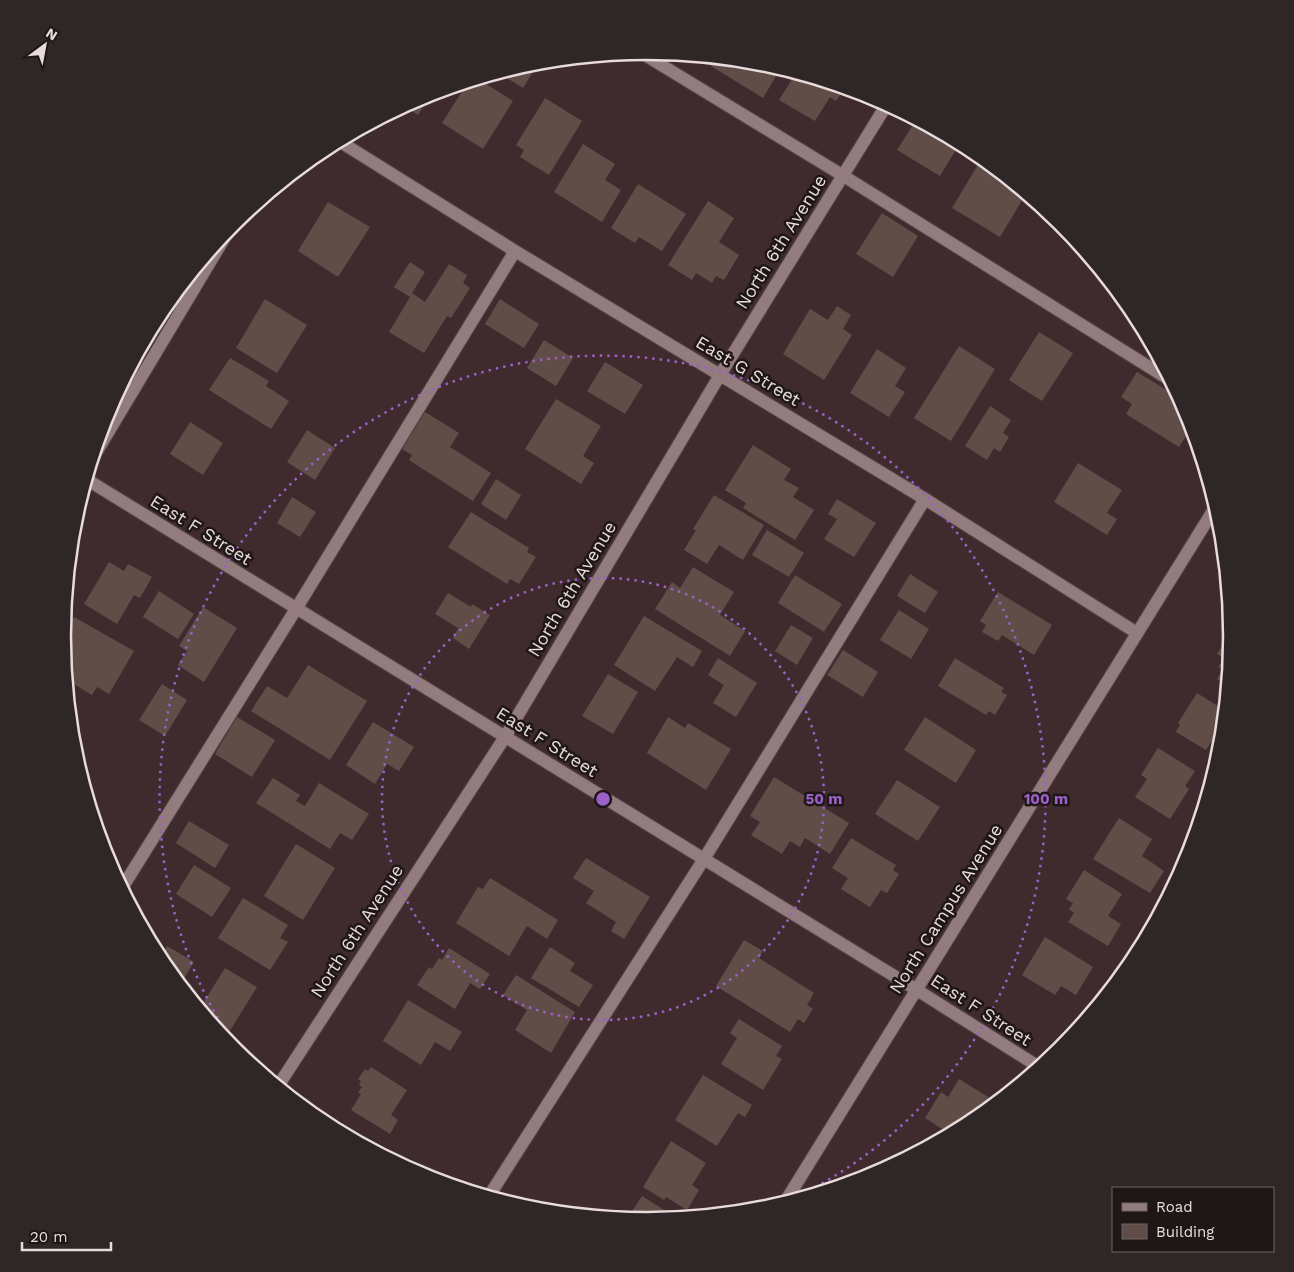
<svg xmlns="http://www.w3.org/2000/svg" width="1294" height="1272" font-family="'Work Sans',sans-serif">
<rect width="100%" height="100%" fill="#3f2b2d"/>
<!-- building -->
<g fill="#614d47">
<path d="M716 58 761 63 770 65 779 71 763 98 711 66Z"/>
<path d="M533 62H539L523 88 499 73Z"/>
<path d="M796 73 845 88 836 101 830 97 815 121 779 100Z"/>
<path d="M478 79 513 101 483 149 442 123 468 82Z"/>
<path d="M432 93 418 115 404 106 423 96Z"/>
<path d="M545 98 582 121 549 175 520 157 524 150 516 145Z"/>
<path d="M916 120 960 143 940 176 897 150Z"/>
<path d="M583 144 615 164 605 180 621 190 602 222 554 192Z"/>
<path d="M982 158 998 171 994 178 1024 197 1000 237 952 208Z"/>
<path d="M638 184 686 214 662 251 639 237 635 243 611 228Z"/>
<path d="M708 201 734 218 719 242 739 255 724 280 716 276 712 283 696 273 692 280 668 265Z"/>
<path d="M328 202 370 227 338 277 298 251Z"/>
<path d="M882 213 918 236 893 277 856 254Z"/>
<path d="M1083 250 1098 268 1079 256Z"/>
<path d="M410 262 425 272 412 293 425 302 449 264 467 275 463 283 470 288 451 318 447 316 424 353 389 332 410 297 394 287Z"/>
<path d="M265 299 307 325 277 373 236 348Z"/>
<path d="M500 299 539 324 524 348 485 324Z"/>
<path d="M837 306 851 315 843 329 852 335 824 380 783 354 810 309 828 320Z"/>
<path d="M1039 332 1073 353 1042 401 1009 380Z"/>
<path d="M544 340 573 358 556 386 527 368Z"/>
<path d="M959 346 995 369 951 441 914 418Z"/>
<path d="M877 349 906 368 895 386 905 392 889 417 850 393Z"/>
<path d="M230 358 269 381 266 386 289 401 271 429 209 390Z"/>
<path d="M605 362 643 385 625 414 587 391Z"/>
<path d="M1137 372 1180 398 1187 412 1192 427 1179 447 1126 414 1132 404 1121 397Z"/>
<path d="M556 399 601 426 583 456 594 463 581 484 525 449Z"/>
<path d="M990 406 1011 420 1003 433 1009 437 1000 452 994 448 987 460 965 446Z"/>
<path d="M425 412 459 433 450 447 491 473 473 501 409 460 412 455 402 449Z"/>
<path d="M190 422 223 443 203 475 170 454Z"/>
<path d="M307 430 335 448 315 480 287 462Z"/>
<path d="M753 445 791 469 784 480 799 488 793 497 814 510 795 540 743 508 746 503 725 490Z"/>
<path d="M1078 463 1122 490 1107 513 1117 519 1107 535 1054 502Z"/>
<path d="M496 479 521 495 506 520 481 504Z"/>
<path d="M714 495 764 525 743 560 719 545 707 564 684 550 696 530 693 529Z"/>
<path d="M292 497 316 512 300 537 277 523Z"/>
<path d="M837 499 876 523 854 557 824 539 837 519 828 514Z"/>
<path d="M471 512 529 548 527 552 536 557 519 584 510 579 507 584 448 547Z"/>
<path d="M767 530 804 553 789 577 752 555Z"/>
<path d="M109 562 124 571 128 564 152 577 140 598 134 595 117 624 84 604Z"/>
<path d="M693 567 734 592 720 615 745 631 730 656 655 609 672 582 680 588Z"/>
<path d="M910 574 938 592 925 613 897 596Z"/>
<path d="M795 575 842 604 824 632 778 603Z"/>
<path d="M159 591 194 614 178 639 143 617Z"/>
<path d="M998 592 1052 625 1034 655 1002 635 998 641 982 632 986 625 980 621Z"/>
<path d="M448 593 471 607 472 604 490 615 469 649 453 638 458 628 435 614Z"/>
<path d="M203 607 237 628 204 682 178 665 187 651 179 646Z"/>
<path d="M899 610 929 629 911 659 880 640Z"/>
<path d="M644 616 702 651 693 667 677 657 655 691 614 665Z"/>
<path d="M74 617 134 651 109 694 97 687 92 695 67 680 64 658 67 654 64 653 62 637Z"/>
<path d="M791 625 813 638 797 665 775 651Z"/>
<path d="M1231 631 1232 636 1227 685 1217 679 1223 669 1218 667 1224 658 1217 654Z"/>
<path d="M843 650 878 672 863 697 827 675Z"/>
<path d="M718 658 757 683 736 717 713 703 724 685 708 675Z"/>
<path d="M955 658 1004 688 1001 692 1007 695 995 715 989 711 986 715 938 686Z"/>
<path d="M308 665 367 701 330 760 251 711 267 686 287 698Z"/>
<path d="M608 674 638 692 613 734 582 716Z"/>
<path d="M162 684 187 700 165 736 139 720Z"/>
<path d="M1197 693 1224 710 1221 748 1211 742 1206 750 1176 732 1180 724 1178 723Z"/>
<path d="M237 717 275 740 252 777 215 754Z"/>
<path d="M668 717 685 728 688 723 731 749 706 790 647 753Z"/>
<path d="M925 717 976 750 956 783 904 750Z"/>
<path d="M373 722 414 747 399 771 387 764 375 784 346 765Z"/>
<path d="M73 743 78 746 74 753 73 750Z"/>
<path d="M1158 748 1195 771 1185 786 1189 789 1170 819 1135 797 1147 779 1141 775Z"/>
<path d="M774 777 849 823 830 854 805 838 800 847 790 841 782 854 751 835 760 822 750 816Z"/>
<path d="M273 778 300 795 296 801 305 806 319 783 369 814 352 840 340 833 330 849 256 803Z"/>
<path d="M897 780 940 807 918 841 875 814Z"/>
<path d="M1119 818 1152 839 1142 856 1164 871 1150 893 1093 859Z"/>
<path d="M189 821 229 845 215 868 176 843Z"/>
<path d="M851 838 896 865 893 870 899 874 887 893 881 890 870 907 841 889 848 878 832 868Z"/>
<path d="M296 844 335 868 303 920 264 896Z"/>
<path d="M586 858 650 897 624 939 611 931 616 922 586 903 594 891 573 878Z"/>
<path d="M194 865 231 888 212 917 176 894Z"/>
<path d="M1084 870 1122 894 1108 916 1121 924 1108 946 1068 922 1074 913 1069 909 1073 903 1066 899Z"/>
<path d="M490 878 558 920 547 939 527 926 509 956 456 923 478 887 483 889Z"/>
<path d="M243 898 288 925 280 938 288 942 270 970 218 938Z"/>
<path d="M1045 937 1093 967 1076 995 1061 986 1055 995 1022 975Z"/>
<path d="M744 940 763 951 759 958 814 993 807 1005 813 1009 804 1023 798 1019 790 1032 716 986Z"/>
<path d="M167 946 194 962 180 985 160 959Z"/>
<path d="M550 947 575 963 570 971 593 985 579 1007 531 978Z"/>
<path d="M449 948 490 974 480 989 470 983 455 1009 417 985 429 967 432 969 439 958 442 960Z"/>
<path d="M225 968 257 987 228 1034 214 1026 200 1008Z"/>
<path d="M516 975 575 1012 551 1053 515 1030 527 1010 503 995Z"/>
<path d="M408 1000 462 1032 450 1051 435 1042 421 1065 383 1041Z"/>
<path d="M739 1019 782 1046 776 1056 782 1059 763 1090 721 1064 737 1038 730 1033Z"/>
<path d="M371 1067 407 1090 391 1115 398 1120 390 1134 351 1110 361 1094 358 1092 362 1087 359 1085 361 1081 358 1079 365 1069 368 1071Z"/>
<path d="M703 1075 752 1105 745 1117 738 1113 717 1146 675 1120Z"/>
<path d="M959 1079 993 1100 987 1110 972 1122 950 1134 925 1118 941 1092 948 1097Z"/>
<path d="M925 1139 932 1143 917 1151Z"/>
<path d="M671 1141 706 1163 692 1185 699 1190 687 1210 666 1197 664 1200 643 1187Z"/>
<path d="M642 1196 677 1218 647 1221 627 1219Z"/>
</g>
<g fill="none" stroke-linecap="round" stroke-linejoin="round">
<defs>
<g id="minor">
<path d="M640 52 842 175 1170 380"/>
<path d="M339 141 515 251 925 499 1137 633"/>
<path d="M94 456 234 222"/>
<path d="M86 479 917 990 1039 1067"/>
<path d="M122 888 296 609 515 251"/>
<path d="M278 1086 505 737 720 375 887 104"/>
<path d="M489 1196 704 859 925 499"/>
<path d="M785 1202 1216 506"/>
</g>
</defs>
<!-- minor casing -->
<use href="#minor" stroke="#584749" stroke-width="14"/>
<!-- minor -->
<use href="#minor" stroke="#937c7e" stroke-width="12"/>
</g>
<!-- distance rings -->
<g fill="none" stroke="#9c60c8" stroke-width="2.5" stroke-dasharray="2.5 5">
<circle cx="603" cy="799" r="221"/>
<path d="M242 1056A443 443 0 1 1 790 1200"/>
</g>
<g text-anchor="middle" stroke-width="5" stroke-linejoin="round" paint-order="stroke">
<!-- street labels -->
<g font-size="18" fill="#e8dbdc" stroke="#1f1717">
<text transform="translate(781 242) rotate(-58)" y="6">North 6th Avenue</text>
<text transform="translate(748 371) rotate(31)" y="6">East G Street</text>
<text transform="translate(201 530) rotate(32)" y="6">East F Street</text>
<text transform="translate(572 589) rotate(-59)" y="6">North 6th Avenue</text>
<text transform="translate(547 742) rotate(32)" y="6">East F Street</text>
<text transform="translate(946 909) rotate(-58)" y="6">North Campus Avenue</text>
<text transform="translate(357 931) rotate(-57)" y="6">North 6th Avenue</text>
<text transform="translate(981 1010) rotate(33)" y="6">East F Street</text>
</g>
</g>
<!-- crop -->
<path d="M0 0H1294V1272H0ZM71 636a576 576 0 1 1 1152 0a576 576 0 1 1-1152 0Z" fill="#2f2727" fill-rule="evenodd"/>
<path fill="none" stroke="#e8dbdc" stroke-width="2.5" d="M71 636a576 576 0 1 1 1152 0a576 576 0 1 1-1152 0Z"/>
<circle cx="603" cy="799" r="8" fill="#9c60c8" stroke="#1f1717" stroke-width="2.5"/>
<g font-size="15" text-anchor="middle" font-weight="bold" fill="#9c60c8" stroke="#1f1717" stroke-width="5" stroke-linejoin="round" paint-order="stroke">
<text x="824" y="804">50 m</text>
<text x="1046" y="804">100 m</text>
</g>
<!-- legend -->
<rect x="1112" y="1187" width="162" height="65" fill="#1f1717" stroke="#6f6566"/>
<rect x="1122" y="1203" width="25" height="8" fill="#937c7e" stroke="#6f6566"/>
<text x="1156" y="1212" font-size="15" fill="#e8dbdc">Road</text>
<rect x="1122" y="1224" width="25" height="15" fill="#614d47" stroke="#6f6566"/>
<text x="1156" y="1237" font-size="15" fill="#e8dbdc">Building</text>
<!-- north arrow -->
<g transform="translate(45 45) rotate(32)" stroke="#1f1717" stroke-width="4" paint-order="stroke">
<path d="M0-4L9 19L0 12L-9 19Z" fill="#e8dbdc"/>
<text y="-8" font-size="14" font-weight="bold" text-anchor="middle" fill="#e8dbdc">N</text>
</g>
<!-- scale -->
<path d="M22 1242v8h89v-8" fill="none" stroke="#e8dbdc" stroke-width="2.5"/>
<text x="30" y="1242" font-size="15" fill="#e8dbdc" stroke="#1f1717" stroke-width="4" paint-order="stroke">20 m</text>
</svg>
